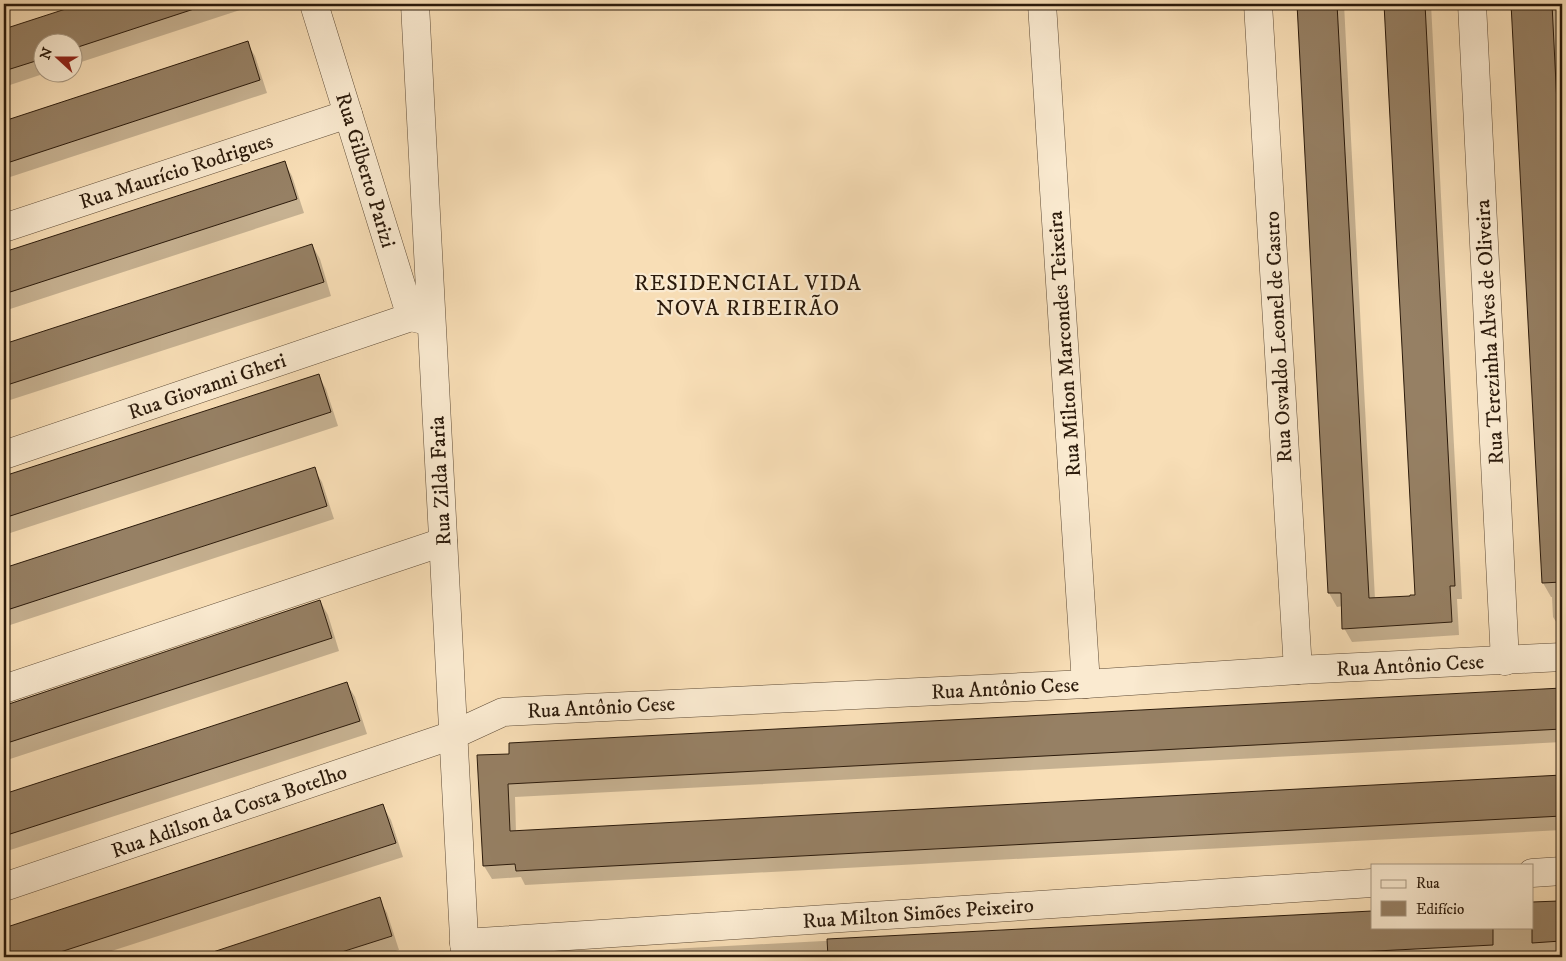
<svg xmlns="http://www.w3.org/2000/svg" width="1566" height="961" font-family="'IM FELL DW Pica',serif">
<rect width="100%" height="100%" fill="#f8deb6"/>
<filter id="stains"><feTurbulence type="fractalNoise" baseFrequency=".004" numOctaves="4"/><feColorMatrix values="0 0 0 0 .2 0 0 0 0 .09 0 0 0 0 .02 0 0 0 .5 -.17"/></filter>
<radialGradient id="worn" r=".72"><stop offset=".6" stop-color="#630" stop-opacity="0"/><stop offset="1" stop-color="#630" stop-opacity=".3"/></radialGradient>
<!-- shadow -->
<g fill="#0003">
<path d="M85 4H238L240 10 72 65V42H42V72H49L4 87V30Z"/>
<path d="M1298 4H1344L1375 599 1416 596 1386 4H1431L1462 599H1457L1459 635 1352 642 1344 628 1343 606 1337 607 1329 593Z"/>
<path d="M1513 4H1558L1562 83V631L1553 617 1552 597H1551L1543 583Z"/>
<path d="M247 43 255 56 267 93 4 179V122Z"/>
<path d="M284 162 292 176 304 213 4 311V254Z"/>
<path d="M312 245 320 259 331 296 4 402V345Z"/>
<path d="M318 375 326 389 338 426 4 535V478Z"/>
<path d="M314 469 322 482 334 519 4 627V570Z"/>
<path d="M320 601 328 615 339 651 4 761V705H9Z"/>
<path d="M347 684 355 697 367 734 4 852V795Z"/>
<path d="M1562 689V742L515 797 516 832 1562 777V830L525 885 521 877 492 879 484 866 511 755 510 744Z"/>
<path d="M383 806 391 820 403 857 93 957H4V929Z"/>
<path d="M379 899 387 913 399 950 375 957H200Z"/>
<path d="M1562 902V955L1521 957H520L1372 912V927H1532V904Z"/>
</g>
<!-- building -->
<g fill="#968064" stroke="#2b1a0b">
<path d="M81 4H196L197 8 72 49V42H42V59L4 71V29Z"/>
<path d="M1297 4H1337L1369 598 1410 596V595H1415L1384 4H1425L1455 586H1450L1452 622 1342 629 1341 593H1328Z"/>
<path d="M1511 4H1552L1562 204V582L1542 583Z"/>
<path d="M248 41 260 80 4 164V121Z"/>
<path d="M285 161 297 199 4 294V252Z"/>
<path d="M312 244 324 282 4 386V344Z"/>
<path d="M319 374 331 412 4 518V476Z"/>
<path d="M315 467 327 506 4 611V568Z"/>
<path d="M320 600 332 638 4 744V704H9Z"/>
<path d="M347 682 360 721 4 836V794Z"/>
<path d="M1562 688V729L508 784 510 831 1562 775V816L516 871 515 864 483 866 477 755 509 754V743Z"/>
<path d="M383 804 396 843 45 957H4V928Z"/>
<path d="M380 897 392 936 326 957H211L210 953Z"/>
<path d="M1559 901 1561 941 1532 943V902Z"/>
<path d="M1372 911V927H1493V945L1260 957H828L827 939Z"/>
</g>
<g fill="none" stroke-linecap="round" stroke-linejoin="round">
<defs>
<g id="minor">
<path d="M314 4 411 317 428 321"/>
<path d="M415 4 465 957"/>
<path d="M1042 4 1086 684"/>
<path d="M1258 4 1298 670"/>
<path d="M1472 4 1505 661"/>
<path d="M4 228 348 114"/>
<path d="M4 455 411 317"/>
<path d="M4 689 443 542"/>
<path d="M1532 873 1562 871"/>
<path d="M4 887 453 735 503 712 1086 684 1298 670 1562 657"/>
<path d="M464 943 1372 883"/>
</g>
</defs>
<!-- minor casing -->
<use href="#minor" stroke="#5e4b36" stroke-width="29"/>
<!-- minor -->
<use href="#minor" stroke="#faead0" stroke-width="28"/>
</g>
<g text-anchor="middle" stroke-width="4.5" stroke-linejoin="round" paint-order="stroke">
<!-- street labels -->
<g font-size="21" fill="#2b1a0b" stroke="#faead0">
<text transform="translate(366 170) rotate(73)" y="7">Rua Gilberto Parizi</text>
<text transform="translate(176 171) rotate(-18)" y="7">Rua Maurício Rodrigues</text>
<text transform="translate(1489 332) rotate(-93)" y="7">Rua Terezinha Alves de Oliveira</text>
<text transform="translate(1278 337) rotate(-93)" y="7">Rua Osvaldo Leonel de Castro</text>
<text transform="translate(1064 344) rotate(-94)" y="7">Rua Milton Marcondes Teixeira</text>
<text transform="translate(207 386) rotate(-19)" y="7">Rua Giovanni Gheri</text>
<text transform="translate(440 481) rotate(-93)" y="7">Rua Zilda Faria</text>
<text transform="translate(1410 665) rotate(-3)" y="7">Rua Antônio Cese</text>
<text transform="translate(1005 688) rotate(-3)" y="7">Rua Antônio Cese</text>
<text transform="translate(601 707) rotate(-3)" y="7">Rua Antônio Cese</text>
<text transform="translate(229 811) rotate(-19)" y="7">Rua Adilson da Costa Botelho</text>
<text transform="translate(918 913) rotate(-4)" y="7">Rua Milton Simões Peixeiro</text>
</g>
<!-- neighbourhood labels -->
<g font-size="22" letter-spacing="1" fill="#2b1a0b" stroke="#faead0">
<text x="748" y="290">RESIDENCIAL VIDA<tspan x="748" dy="25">NOVA RIBEIRÃO</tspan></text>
</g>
</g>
<!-- margin -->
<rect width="1566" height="961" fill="none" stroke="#f8deb6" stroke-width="20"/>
<rect x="5" y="5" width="1556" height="951" fill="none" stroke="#2b1a0b" stroke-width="2.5"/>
<rect x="10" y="10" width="1546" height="941" fill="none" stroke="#2b1a0b"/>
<!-- legend -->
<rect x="1371" y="864" width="162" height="65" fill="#faead0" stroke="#a79781"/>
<rect x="1381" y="880" width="25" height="8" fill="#faead0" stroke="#a79781"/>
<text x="1416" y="888" font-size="15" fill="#2b1a0b">Rua</text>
<rect x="1381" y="901" width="25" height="15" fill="#968064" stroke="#a79781"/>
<text x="1416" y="914" font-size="15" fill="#2b1a0b">Edifício</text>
<!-- north arrow -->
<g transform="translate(58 58) rotate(291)"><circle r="24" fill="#faead0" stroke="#a79781"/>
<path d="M0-4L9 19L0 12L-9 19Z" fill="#8f2418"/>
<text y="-8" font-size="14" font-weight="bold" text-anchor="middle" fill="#2b1a0b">N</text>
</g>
<rect width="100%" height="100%" filter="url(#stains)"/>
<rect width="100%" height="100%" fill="url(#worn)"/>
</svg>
